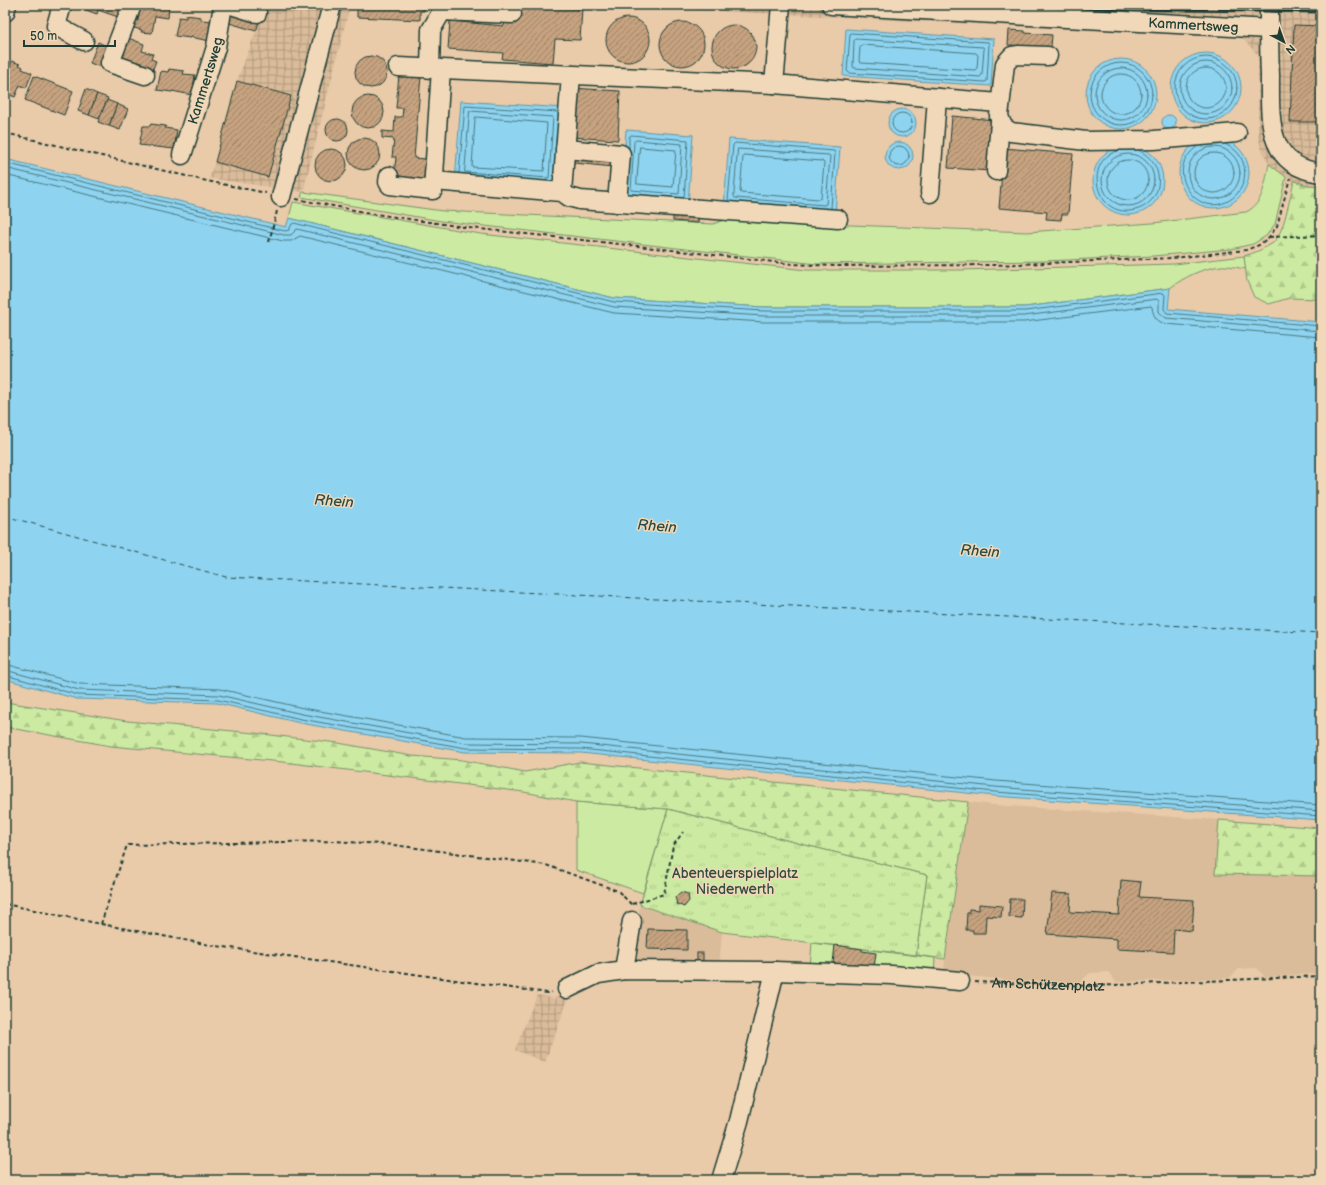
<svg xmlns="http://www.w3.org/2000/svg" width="1326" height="1185" font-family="'Balsamiq Sans',sans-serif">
<defs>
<pattern id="industrial-grid" width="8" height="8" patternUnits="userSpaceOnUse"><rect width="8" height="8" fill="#dabb9a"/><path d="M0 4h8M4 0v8" fill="none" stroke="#b0997e"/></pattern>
<pattern id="forest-firs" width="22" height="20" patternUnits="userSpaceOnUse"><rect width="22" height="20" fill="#cceaa1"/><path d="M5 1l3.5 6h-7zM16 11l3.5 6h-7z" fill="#afca8b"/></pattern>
<pattern id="park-tufts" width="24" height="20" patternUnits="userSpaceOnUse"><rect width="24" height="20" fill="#cceaa1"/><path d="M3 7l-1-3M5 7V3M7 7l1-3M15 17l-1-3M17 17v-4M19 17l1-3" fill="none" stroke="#afca8b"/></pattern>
<pattern id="building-hatch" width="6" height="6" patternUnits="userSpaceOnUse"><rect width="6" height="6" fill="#c6a27f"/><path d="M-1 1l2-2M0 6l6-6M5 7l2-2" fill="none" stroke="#a08569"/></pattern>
</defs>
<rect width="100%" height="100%" fill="#e9caa9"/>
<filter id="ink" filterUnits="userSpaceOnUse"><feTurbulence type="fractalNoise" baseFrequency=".025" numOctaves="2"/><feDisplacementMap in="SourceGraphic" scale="8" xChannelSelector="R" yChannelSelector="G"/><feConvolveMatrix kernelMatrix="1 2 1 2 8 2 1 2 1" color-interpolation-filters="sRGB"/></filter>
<g filter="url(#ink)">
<!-- built -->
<g fill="#dabb9a">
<path d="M968 802 994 805 1219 820 1215 874 1321 876V973L1265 977 1257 968 1239 969 1229 978 1116 982 1108 972 1090 973 1080 982 1019 981 968 976 967 973 944 969Z"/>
<path d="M640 905 722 932 719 968 637 967 631 959Z"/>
</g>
<!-- industrial -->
<g fill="url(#industrial-grid)">
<path d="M264 5H350L303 192 209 178 215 162 237 81 256 31Z"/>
<path d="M608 5H1321V186L1307 185 1291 180 1269 164 1261 148 1258 135V55L1242 38Z"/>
<path d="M571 991 545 1062 515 1050 537 995 554 998Z"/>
</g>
<!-- grass -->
<g fill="#cceaa1" stroke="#76946a">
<path d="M1269 164 1286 177 1275 224 1266 236 1253 244 1231 249 1153 256 1045 261 817 264 441 221 301 197 303 192 443 211 713 224 724 220 1027 232 1153 223 1246 212C1264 204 1265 181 1269 164Z"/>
<path d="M293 202 481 234 806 270H961L1174 264 1244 256 1246 269C1238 268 1228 265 1221 266 1203 268 1184 277 1170 288L1025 307H764L614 298 289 218Z"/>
<path d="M576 802 668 809 643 893 576 870Z"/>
<path d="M812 943 935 958 934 973 810 967Z"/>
</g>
<!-- forest -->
<g fill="url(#forest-firs)" stroke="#76946a">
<path d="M1294 181 1307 185 1321 186V299L1289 298 1269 304 1254 297 1247 281 1244 256C1254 253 1264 249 1273 243 1284 234 1290 196 1294 181Z"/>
<path d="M5 702 127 721 254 733 338 743 412 756 462 760 525 772 580 762 968 802 945 959 916 955 927 875 801 844 668 809 576 802 524 792 283 762 111 746 5 727Z"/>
<path d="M1219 820 1321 828V876L1215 874Z"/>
</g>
<!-- park -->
<path fill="url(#park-tufts)" stroke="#76946a" d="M668 809 801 844 927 875 916 955 722 932 640 905Z"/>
<!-- water -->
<g fill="#8ed3f0" stroke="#6297a5">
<path d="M846 29 994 39 991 86 843 76Z"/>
<circle cx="1206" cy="88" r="35"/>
<circle cx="1121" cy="94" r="35"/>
<path d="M461 101 564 108 558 188 455 181Z"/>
<circle cx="902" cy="123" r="14"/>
<circle cx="1169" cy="122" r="7"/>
<path d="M626 130 693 135 688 204 621 199Z"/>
<circle cx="1214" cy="173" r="35"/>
<path d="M729 139 840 147 835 215 724 207Z"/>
<circle cx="899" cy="156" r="14"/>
<circle cx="1128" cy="180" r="35"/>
<path d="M5 159 286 227 289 218 614 298 764 307H1025L1170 288 1168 309 1321 322V820L995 796 581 753 465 752 300 723 217 703 77 699 5 679Z"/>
</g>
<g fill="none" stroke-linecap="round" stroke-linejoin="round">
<!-- shore -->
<g stroke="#4b797f" stroke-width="1">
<path d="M851 33 988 42 989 44 987 81 985 82 849 73 847 71 850 35Z"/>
<path d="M856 39 983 47 984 49 982 75 980 77 854 68 853 66 854 41Z"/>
<path d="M862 45 976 53 978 55 977 68 975 70 861 63 859 61 860 47Z"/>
<circle cx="1206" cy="88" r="31"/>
<circle cx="1206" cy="88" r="26"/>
<circle cx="1121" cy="94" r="31"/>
<circle cx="1121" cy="94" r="26"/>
<circle cx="1206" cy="88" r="20"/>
<circle cx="1121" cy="94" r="20"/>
<path d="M470 111 553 117 549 178 465 172Z"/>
<circle cx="902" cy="123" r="10"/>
<path d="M476 117 547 123 544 171 472 167 475 119Z"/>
<path d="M636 140 682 144 679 194 631 190 634 142Z"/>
<circle cx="899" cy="156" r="10"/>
<path d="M1198 146C1188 153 1180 164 1183 177 1187 197 1206 211 1226 202 1246 193 1251 166 1236 151 1233 148 1228 146 1225 144"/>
<circle cx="1214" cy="173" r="26"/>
<path d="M640 147 676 150 673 187 637 184Z"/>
<path d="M629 148V137L631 135 688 140 684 198"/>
<path d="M738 149 829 155 830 157 826 204 824 205 735 198 734 196Z"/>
<path d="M1118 151C1084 159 1094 214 1129 211 1164 208 1169 164 1138 150"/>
<circle cx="1214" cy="173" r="20"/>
<circle cx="1128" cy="180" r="26"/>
<path d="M744 155 822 161 824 163 821 198 819 199 741 193 740 191 743 157Z"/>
<circle cx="1128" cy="180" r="20"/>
<path d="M5 163 285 231 289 230 292 224 294 223 614 302 764 311H1025L1163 293 1165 295 1164 309 1167 313 1321 326"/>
<path d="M5 168 284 235H291L297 229 614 307 764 316H1024L1157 299 1159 301V312L1166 318 1321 331"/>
<path d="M459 173 465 106 558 112"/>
<path d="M5 175 283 241H291L300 236 614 313 764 322H1024L1151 306 1152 307C1153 316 1157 322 1166 324L1321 337"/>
<path d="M728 201 733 145 735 143 834 151 835 153 831 208"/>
<path d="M5 664 80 684 220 689 303 708 466 737 581 738 996 781 1321 805"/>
<path d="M5 670 79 690 219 695 302 714 466 743 581 744 995 787 1321 811"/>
<path d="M5 675 78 695 218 700 301 719 466 748 581 749 995 792 1321 816"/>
</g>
<!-- ferry -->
<path stroke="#2a4c47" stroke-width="1" stroke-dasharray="5 4" stroke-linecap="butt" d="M5 516 226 577 1321 633"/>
</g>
<!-- building -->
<g fill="url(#building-hatch)" stroke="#1f3d34">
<path d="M72 5H100L97 14Z"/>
<path d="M100 5H129L124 19 98 10Z"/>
<path d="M140 5H169L168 18 155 16 152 33 141 32 142 30 134 28 135 20 138 21Z"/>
<path d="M357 5H424V11H420V20L357 17Z"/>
<path d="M515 5 582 9 580 40 555 39 553 63 502 59 503 53 448 49 450 21 504 26 505 20H514Z"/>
<path d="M229 12 259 22 256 31 226 22Z"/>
<path d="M186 15 201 17V20L213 21 210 41 190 37V38L175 36 179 17 186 18Z"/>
<circle cx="628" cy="40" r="22"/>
<circle cx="682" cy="44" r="22"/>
<circle cx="734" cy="47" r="22"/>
<path d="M1294 25 1321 26V122H1290Z"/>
<path d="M1009 30 1025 31V33L1052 35 1051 47H1044V53L1029 52 1030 46 1008 45Z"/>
<path d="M123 36 144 44 142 51 153 54 151 59 156 61 152 71 122 61 125 51 119 49Z"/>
<path d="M98 42 109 47 100 67 90 63Z"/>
<circle cx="371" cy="72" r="16"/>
<path d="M12 61 20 64 19 65 23 67 22 69 32 73 26 88 20 85 15 97 5 93V69L9 70Z"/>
<path d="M169 69 184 71 183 74 195 75 192 95 172 91V92L157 90 161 71 168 72Z"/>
<path d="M399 74 421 76 414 158 426 159 424 179 394 177 396 157H392L394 139 382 138V131L394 132 395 117H402L403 108H396Z"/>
<path d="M34 76 73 91 64 115 25 100Z"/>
<path d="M237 81 291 96 268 177 215 162Z"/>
<path d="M572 88 620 91 618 140 570 137Z"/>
<path d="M86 89 97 94 89 115 78 111Z"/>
<path d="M97 94 108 98 99 119 89 115Z"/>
<circle cx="368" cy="112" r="16"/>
<path d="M107 100 117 104 109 126 98 122Z"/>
<path d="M117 104 128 109 120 130 109 126Z"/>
<path d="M952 116 994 120 990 171 948 168Z"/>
<circle cx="337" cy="130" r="11"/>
<path d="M151 124 166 126 165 128 177 130 174 149 139 145 143 126H150Z"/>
<circle cx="364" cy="154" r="16"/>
<path d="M1004 148 1073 154 1068 214H1062L1061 220 1046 219 1047 212 999 208Z"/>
<circle cx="331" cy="165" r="16"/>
<path d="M575 154 614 158 613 167 574 163Z"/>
<path d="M673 211 699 212 698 223 673 221Z"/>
<path d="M1121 880 1141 882 1139 897 1194 900 1192 931 1174 929 1173 952 1117 949V939L1047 934 1052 893 1071 894 1070 912 1119 915Z"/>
<path d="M681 892 688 894 689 901 684 907 677 904 675 897Z"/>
<path d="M1010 899H1023L1022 918 1009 917Z"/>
<path d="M979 904 1002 906 1001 917 986 916 985 933H973V930H966L967 913H969V909L979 910Z"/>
<path d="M648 929 687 930V950L647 949Z"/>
<path d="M835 945 862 949V951L876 953 874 968 833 963Z"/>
<rect x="697" y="953" width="6" height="8"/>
</g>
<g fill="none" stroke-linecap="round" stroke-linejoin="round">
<defs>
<g id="minor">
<path d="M62 5 56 26 84 41"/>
<path d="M132 5 110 63 145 75"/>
<path d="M231 5 257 13"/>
<path d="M781 5 774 84 999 103"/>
<path id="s2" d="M831 5 1269 29"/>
<path d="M1269 5C1269 28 1269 52 1270 75 1270 119 1266 166 1321 173"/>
<path d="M5 12 7 5"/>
<path d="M1048 56 1019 55 1012 56 1005 64 999 116 1003 127 1011 132 1086 141 1154 140 1237 133"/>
<path d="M398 67 774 84"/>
<path d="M430 69 431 30 442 11 512 14"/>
<path d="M565 149 621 154 617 203"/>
<path id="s3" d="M182 155 216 47 223 5"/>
<path d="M996 171 1000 122"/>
<path d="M389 176 388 182 390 185 433 190 441 69"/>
<path d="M434 181 562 192 569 197 580 200 838 219"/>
<path d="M562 192 571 75"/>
<path d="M930 193 937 98"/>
<path d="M281 197 332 5"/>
<path d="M624 970 632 921"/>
<path d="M567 989 598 974 624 970 775 971 892 975 960 981"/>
<path d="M721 1180 739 1121 775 971"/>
</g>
</defs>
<!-- minor casing -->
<use href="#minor" stroke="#1f3d34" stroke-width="21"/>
<!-- path -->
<g stroke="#1f3d34" stroke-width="2" stroke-dasharray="4 3" stroke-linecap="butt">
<path d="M5 133 207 181 266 193"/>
<path d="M296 199 375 214 470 228 637 246 792 264 834 266 994 265 1173 258 1246 250 1259 245 1269 237 1277 226 1290 178"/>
<path d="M1269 237 1321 235"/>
<path d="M269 242 277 211"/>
<path d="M5 904 101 924 210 945 547 993 552 992"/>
<path d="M632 904 664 894 673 846 683 832"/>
<path d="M101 924 127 845 335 841 394 845 546 865 618 891 633 906"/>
<path id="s1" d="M975 982 1092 986 1321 976"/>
</g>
<!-- minor -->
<use href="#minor" stroke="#f1d8b8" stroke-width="18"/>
<!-- rail -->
<path stroke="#1f3d34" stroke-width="3" d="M1035 5 1121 9 1321 12"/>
</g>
</g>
<g text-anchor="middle" stroke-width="3" stroke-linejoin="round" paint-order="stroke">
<!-- street labels -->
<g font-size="14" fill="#1f3d34" stroke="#f1d8b8">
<text dy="5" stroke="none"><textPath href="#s2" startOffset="363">Kammertsweg</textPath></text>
<text dy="5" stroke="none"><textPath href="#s3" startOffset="78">Kammertsweg</textPath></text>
<text dy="5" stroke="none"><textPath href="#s1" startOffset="73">Am Schützenplatz</textPath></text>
</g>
<!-- park labels -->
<g font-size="14" fill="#304e3f" stroke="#f1d8b8">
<text x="735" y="878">Abenteuerspielplatz<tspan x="735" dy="16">Niederwerth</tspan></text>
</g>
<!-- water labels -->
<g font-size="15" font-style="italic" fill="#2a4c47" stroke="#f1d8b8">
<text transform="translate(334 501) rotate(4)" y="5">Rhein</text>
<text transform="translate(657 526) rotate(4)" y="5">Rhein</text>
<text transform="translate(980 551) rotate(4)" y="5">Rhein</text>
</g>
</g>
<!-- margin -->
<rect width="1326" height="1185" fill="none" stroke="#f1d8b8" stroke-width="20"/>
<rect x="10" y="10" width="1306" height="1165" fill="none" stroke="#1f3d34" stroke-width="1.5" filter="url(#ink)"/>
<!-- north arrow -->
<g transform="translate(1284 42) rotate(139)" stroke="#f1d8b8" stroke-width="3" paint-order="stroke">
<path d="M0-3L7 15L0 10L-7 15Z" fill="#1f3d34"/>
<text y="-6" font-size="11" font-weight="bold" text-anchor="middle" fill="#1f3d34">N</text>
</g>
<!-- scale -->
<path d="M24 40v6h91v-6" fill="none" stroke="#1f3d34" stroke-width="2"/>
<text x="30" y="40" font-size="12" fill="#1f3d34" stroke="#f1d8b8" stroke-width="3" paint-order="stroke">50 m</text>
</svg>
